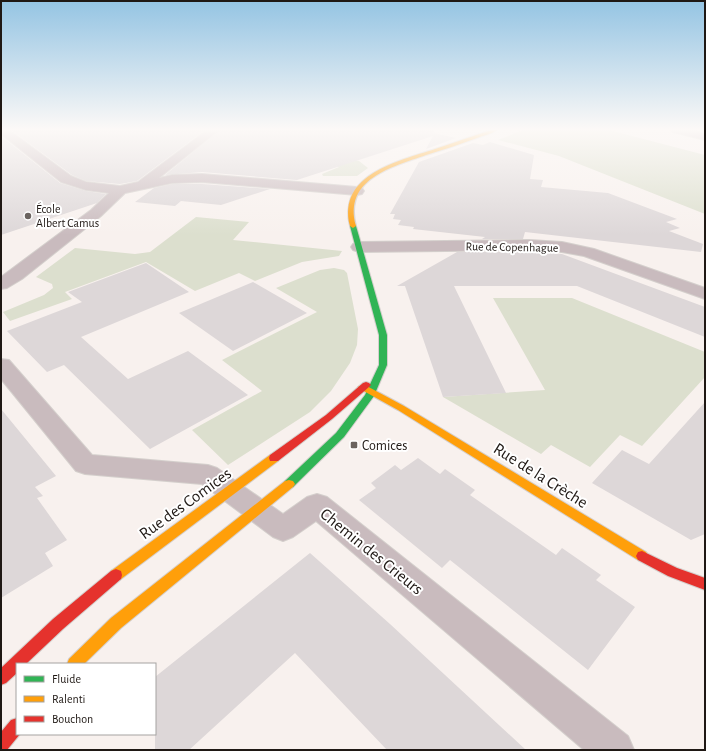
<svg xmlns="http://www.w3.org/2000/svg" width="706" height="751" font-family="'Alegreya Sans',sans-serif">
<rect width="100%" height="100%" fill="#f8f1ee"/>
<!-- green -->
<g fill="#dcdfce">
<path d="M281 130H303L294 133 330 153 359 161 368 168 357 176H323L322 174 339 167 288 149 262 151Z"/>
<path d="M523 130H609L705 155V214L559 156 498 140Z"/>
<path d="M196 217 249 222 233 240 342 251 339 256 302 262 255 281 239 273 195 291 146 262 65 292 72 299 10 321 3 312 44 295 53 288 52 284 36 277 75 248 135 254 150 252Z"/>
<path d="M334 268 344 270 347 273 358 329 357 345 350 363 331 391 310 412 228 465 192 430 262 391 222 360 317 312 276 288 320 270Z"/>
<path d="M493 298H572L705 352V377L642 446 620 435 590 467 551 445 541 454 443 397 545 390Z"/>
</g>
<!-- building -->
<g fill="#ddd7d8">
<path d="M11 130H205L137 181 120 184 86 181 72 175Z"/>
<path d="M220 130H434V133L456 138 426 149 433 136 297 180 202 172 165 175Z"/>
<path d="M1 136 60 183 86 191 106 194 97 203 1 235Z"/>
<path d="M490 142 534 155 530 179 543 180 541 187 608 193 677 219 666 222 680 228 669 231 703 244 701 252 525 232 523 239H482L485 237 413 229 414 227 398 225 401 220 393 219 395 214H390L419 162 473 143 483 145Z"/>
<path d="M172 184H202L270 189 221 205 181 201 175 206 135 202 154 188Z"/>
<path d="M457 252H529L562 254 705 307V337L577 286H454L506 393 443 397 405 286H397Z"/>
<path d="M146 263 189 292 81 337 128 379 188 351 248 395 150 449 64 365 47 372 7 331 82 302 68 292Z"/>
<path d="M253 282 307 313 233 351 179 313Z"/>
<path d="M705 402V534L691 540 592 483 622 450 649 464Z"/>
<path d="M1 409 56 476 35 487 43 496 37 498 67 540 45 553 53 566 1 598Z"/>
<path d="M418 458 440 474 445 469 475 490 470 495 556 555 562 548 601 575 596 580 635 607 588 670 450 560 442 568 359 500 376 488 371 483 395 465 401 470Z"/>
<path d="M310 553 390 624 526 750H387L295 653 189 750H155V677Z"/>
</g>
<g fill="none" stroke-linecap="round" stroke-linejoin="round">
<defs>
<g id="street">
<path d="M1 130H9L71 176 86 182 120 186 138 182 207 130H219L159 178 172 175 202 174 357 187 362 188 364 191 362 194 357 195 202 182 172 183 125 193 101 216 22 279 7 288 1 289V277L91 210 109 193 86 190 61 182 1 134Z"/>
<path d="M672 130H690L705 134V140L673 132Z"/>
<path d="M529 240 562 242 594 249 705 288V299L584 256 562 252 529 250 359 252 353 250 351 247 353 244 359 242Z"/>
<path d="M1 359 9 360 92 455 208 465 217 468 283 514 307 497 317 494 327 497 628 736 634 750H584L316 521 293 537 283 541 273 537 202 484 85 474 76 471 1 379Z"/>
</g>
<path id="fast" d="M353 224 356 226 387 335V365L374 396 344 437 293 487 289 488 285 487 283 484 285 481 336 433 365 395 379 365V335L350 226Z"/>
<g id="slow">
<path d="M491 130H497C492 134 484 135 477 138 460 144 443 150 426 155 392 167 343 179 356 226L353 228 350 226C337 174 399 161 435 149 454 143 472 136 491 130Z"/>
<path d="M363 384 404 406 646 552 648 556 646 560 642 561 638 560 398 410 360 389 358 387Z"/>
<path d="M274 454 278 455 279 458 278 461 121 579 116 581 111 579 110 575 111 571 270 455Z"/>
<path d="M289 480 293 481 295 484 293 487 121 628 84 664H67L69 659 111 618 285 481Z"/>
</g>
<g id="jam">
<path d="M366 382 369 383 371 385 369 387 332 419 278 461H270L269 458 270 455 326 415 363 383Z"/>
<path d="M642 551 677 568 705 578V590L668 576 638 560 636 556 638 552Z"/>
<path d="M116 569 121 571 122 575 121 579 63 629 26 664H17V673L6 683 1 685V668L53 619 111 571Z"/>
<path d="M17 718V734H20L7 750H1V732L11 720Z"/>
</g>
</defs>
<!-- street casing -->
<use href="#street" stroke="#d4cfcc" stroke-width="2"/>
<!-- fast casing -->
<use href="#fast" stroke="#d4cfcc" stroke-width="2"/>
<!-- slow casing -->
<use href="#slow" stroke="#d4cfcc" stroke-width="2"/>
<!-- jam casing -->
<use href="#jam" stroke="#d4cfcc" stroke-width="2"/>
<!-- street -->
<use href="#street" fill="#c9bbbe" fill-rule="evenodd"/>
<!-- fast -->
<use href="#fast" fill="#30b455" fill-rule="evenodd"/>
<!-- slow -->
<use href="#slow" fill="#ff9f0a" fill-rule="evenodd"/>
<!-- jam -->
<use href="#jam" fill="#e5322d" fill-rule="evenodd"/>
</g>
<!-- sky -->
<linearGradient id="sky" x2="0" y2="1"><stop stop-color="#94c4e3"/><stop offset="0.55" stop-color="#fcf9f7"/><stop offset="1" stop-color="#fcf9f7" stop-opacity="0"/></linearGradient>
<rect width="706" height="235" fill="url(#sky)"/>
<!-- markers -->
<g fill="#6b6460" stroke="#fff" stroke-width="1.5">
<circle cx="28" cy="216" r="4"/>
<rect x="350" y="441" width="8" height="8" rx="2"/>
</g>
<g text-anchor="middle" stroke-width="4" stroke-linejoin="round" paint-order="stroke">
<!-- far-poi labels -->
<g font-size="12" fill="#1f1814" stroke="#fff" text-anchor="start">
<text x="36" y="213">École<tspan x="36" dy="14">Albert Camus</tspan></text>
</g>
<!-- far-street labels -->
<g font-size="12" fill="#1f1814" stroke="#fff">
<text transform="translate(512 247) rotate(1)" y="4">Rue de Copenhague</text>
</g>
<!-- poi labels -->
<g font-size="14" fill="#1f1814" stroke="#fff" text-anchor="start">
<text x="362" y="450">Comices</text>
</g>
<!-- near-street labels -->
<g font-size="17" fill="#1f1814" stroke="#fff">
<text transform="translate(541 475) rotate(32)" y="6">Rue de la Crèche</text>
<text transform="translate(185 503) rotate(-36)" y="6">Rue des Comices</text>
<text transform="translate(372 551) rotate(39)" y="6">Chemin des Crieurs</text>
</g>
</g>
<!-- border -->
<rect width="706" height="751" fill="none" stroke="#1f1814" stroke-width="4"/>
<!-- legend -->
<rect x="16" y="663" width="140" height="72" fill="#ffffff" stroke="#a5a3a1"/>
<rect x="24" y="676" width="20" height="6" fill="#30b455" stroke="#a5a3a1"/>
<text x="52" y="683" font-size="12" fill="#1f1814">Fluide</text>
<rect x="24" y="696" width="20" height="6" fill="#ff9f0a" stroke="#a5a3a1"/>
<text x="52" y="703" font-size="12" fill="#1f1814">Ralenti</text>
<rect x="24" y="716" width="20" height="6" fill="#e5322d" stroke="#a5a3a1"/>
<text x="52" y="723" font-size="12" fill="#1f1814">Bouchon</text>
</svg>
